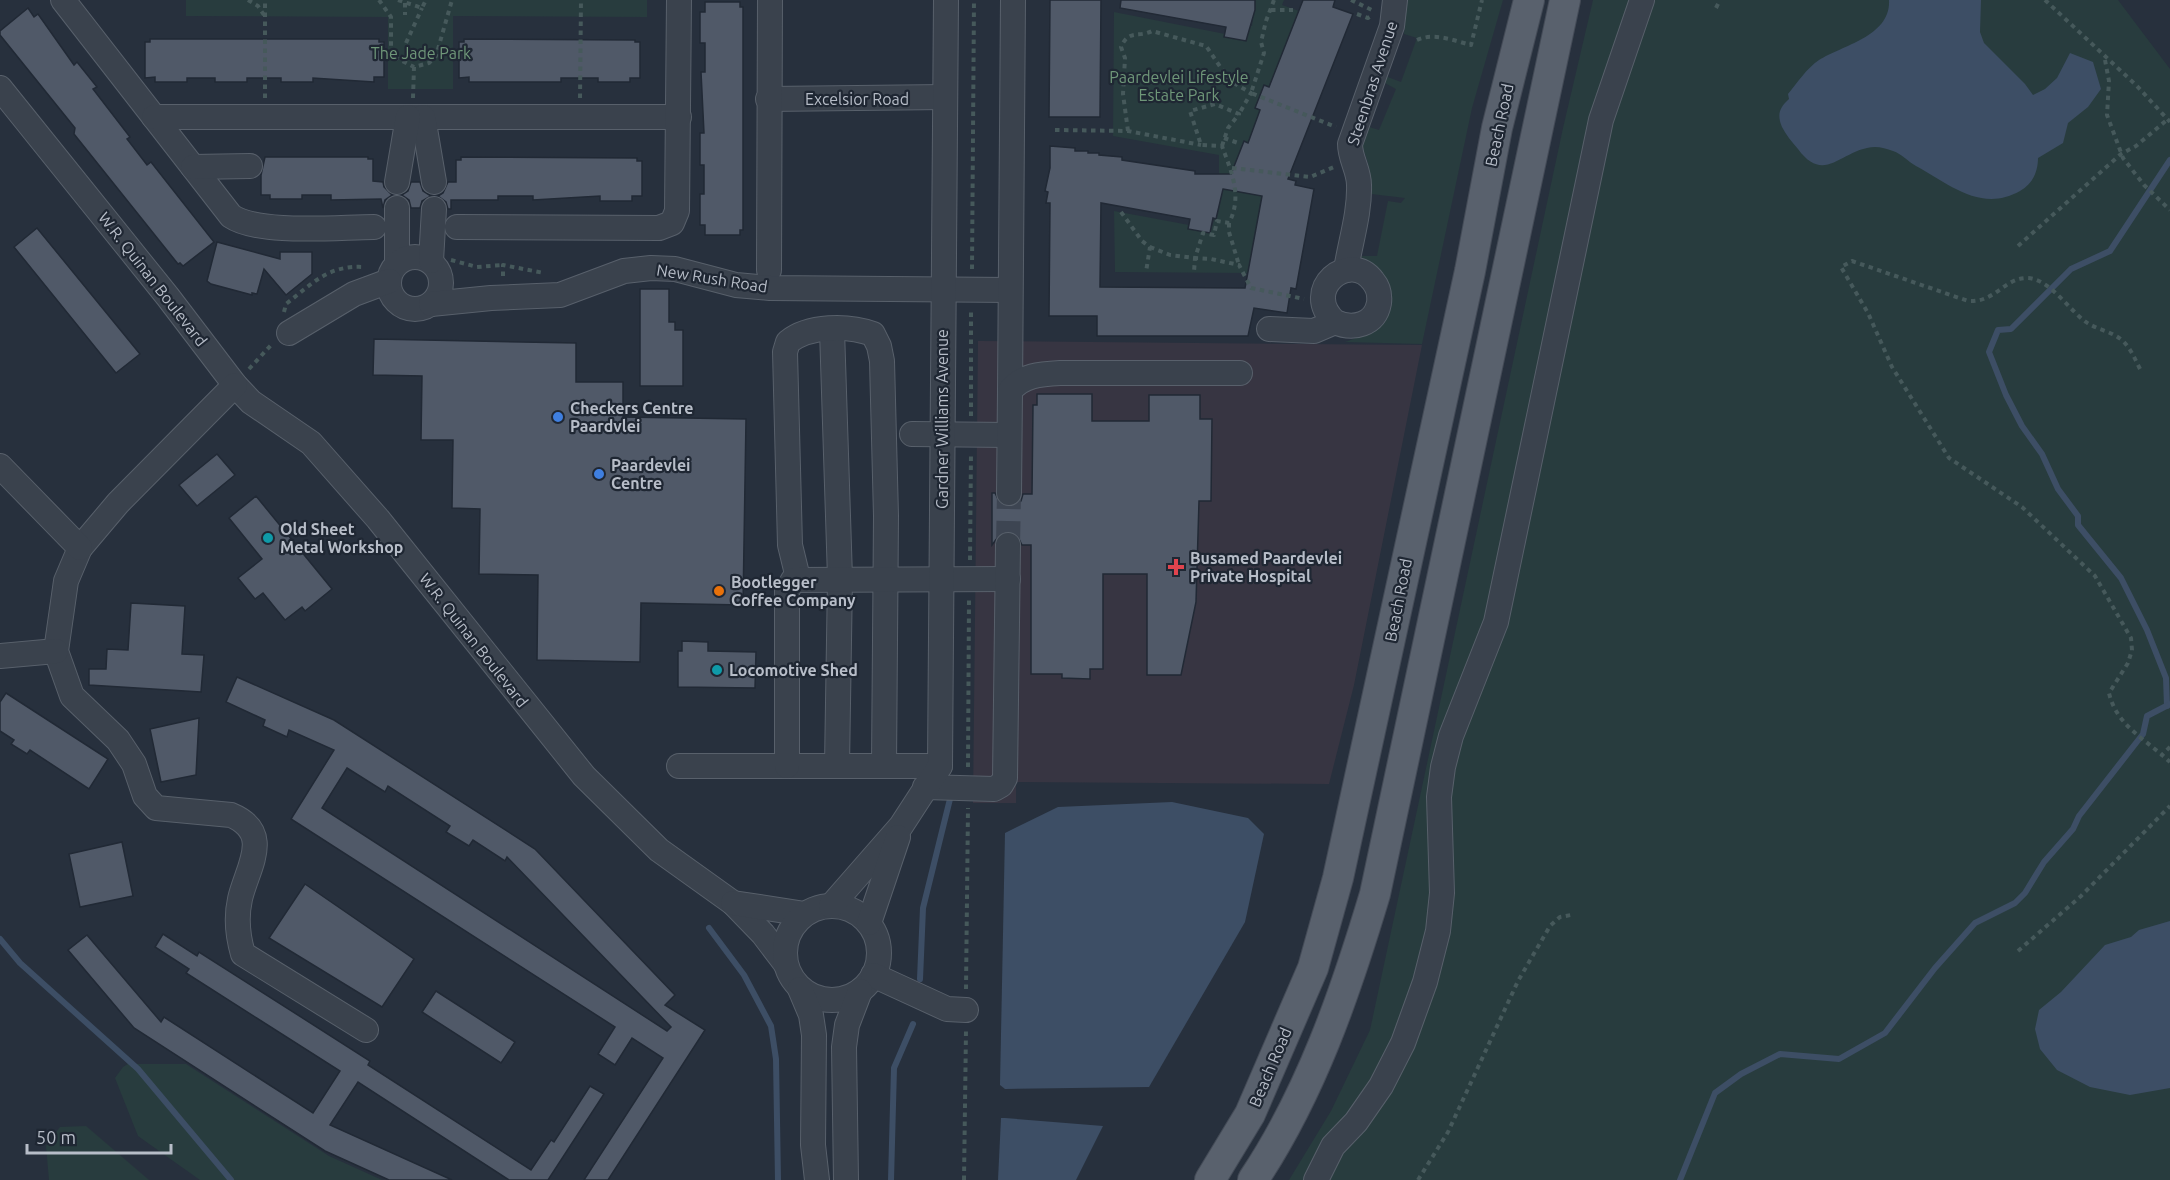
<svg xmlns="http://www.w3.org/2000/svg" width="2170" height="1180" font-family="Ubuntu,sans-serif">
<rect width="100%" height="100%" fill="#27303d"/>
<!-- medical -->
<path fill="#373542" d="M978 341 1422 345 1354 685 1329 784 1016 782V803H973Z"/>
<!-- green -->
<g fill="#283c3e">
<path d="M186 0H647V17L453 16V89H388V17L186 16Z"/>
<path d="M1255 0H1284L1282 5 1299 11 1269 87 1264 85 1255 107 1260 110 1248 143 1244 141 1237 159 1262 196 1248 273 1115 272 1114 211 1189 225 1188 229 1210 233 1219 204V155L1113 136 1114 12 1225 34 1224 37 1246 41 1249 26H1252Z"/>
<path d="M1407 0H1503L1472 108 1422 344 1345 342C1369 333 1382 332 1389 305L1361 256H1377L1388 201 1401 203 1405 198 1371 194 1368 163 1361 142 1366 126 1379 130 1396 89 1383 82 1385 76 1401 82 1417 38 1404 34Z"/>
<path d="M1593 0H2118L2170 69V1180H1289L1331 1111 1370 1030 1563 128Z"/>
<path d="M128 1064H186L329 1156 382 1180H200L138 1136 115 1078 123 1067Z"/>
<path d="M86 1126 149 1180H49L46 1146 60 1127Z"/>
</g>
<!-- water -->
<g fill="#3d4e65">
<path d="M1889 0H1981L1980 32 1984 43 2025 84 2033 95 2045 89 2057 78 2070 53 2093 62 2101 89 2088 107 2068 123 2063 143 2038 158C2038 171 2033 184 2020 191 1981 213 1949 184 1916 166 1907 161 1902 154 1893 151 1887 149 1881 147 1875 147 1842 148 1825 186 1798 149 1792 142 1786 135 1782 127 1777 115 1779 108 1789 99L1788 94C1797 83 1807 68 1819 60 1843 45 1891 36 1889 0Z"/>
<path d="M1172 802 1248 818 1264 834 1245 922 1149 1087 1005 1089 1000 1085 1005 833 1058 807Z"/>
<path d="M2170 921V1088L2130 1095 2090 1087 2057 1070 2040 1049 2035 1029 2039 1010 2061 992 2105 945 2131 937 2139 930Z"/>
<path d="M1001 1118H1005L1103 1126 1076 1180H998Z"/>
</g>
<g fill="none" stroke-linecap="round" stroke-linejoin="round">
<!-- stream -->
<g stroke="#3d4e65" stroke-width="6">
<path d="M2167 706 2166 678 2147 630 2121 578 2078 525V516L2058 489 2042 454 2022 426 2006 395 1989 352 1998 330 2011 329 2071 269 2110 251 2170 160"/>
<path d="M709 928 744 975 771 1026 776 1059 778 1180"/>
<path d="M0 939 20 963 138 1069 231 1180"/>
<path d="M920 979 923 908 950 799"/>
<path d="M891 1180 894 1068 913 1024"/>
<path d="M1680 1180 1715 1093 1741 1074 1780 1054 1839 1059 1885 1033 1935 968 1975 923 2015 903 2025 893 2044 862 2073 829 2079 816 2143 734 2147 716 2170 704"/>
</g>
</g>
<!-- building -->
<g fill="#505968" stroke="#212935" stroke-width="1.5" fill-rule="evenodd">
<path d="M1050 0H1101L1100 117H1049Z"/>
<path d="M1121 0H1255V10L1246 41 1224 37 1226 27 1120 8Z"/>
<path d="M1303 0H1335L1333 7 1353 14 1288 179 1296 181 1295 185 1314 189 1296 289 1291 288 1287 313 1254 308 1248 336H1097V316H1049L1050 203H1046L1048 192 1045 191 1050 168V146L1075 148V151H1088V153H1099V155L1122 157V160L1195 171V174H1231L1244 141 1248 143 1260 110 1255 108 1264 85 1269 87ZM1223 189 1262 196 1245 288 1100 287 1101 203 1190 219 1188 229 1210 233 1213 218 1216 219Z"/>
<path d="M705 2H740V7H743V230H740V235H705V225H700V194H704V165H700V133H704L701 72H705V43H700V12H705Z"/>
<path d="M28 8 34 17 38 14 74 65 77 62 97 87 93 89 130 137 127 139 147 165 151 162 214 242 183 266 180 263 178 264 74 134 75 128 0 35V31Z"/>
<path d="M150 39H379V42H384V77H374V82L313 78V82H281V78H247V82H215V78H187V82H155V77L145 78V42H150Z"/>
<path d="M464 39 635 40V42H640V78H630V82H598V78H561V82H469V77L459 78V42H464Z"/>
<path d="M265 157H368V159H373V181L383 182 384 187 392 195 385 200 383 208 381 199 331 200V195H302V199H270V195H261V175Z"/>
<path d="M461 157 637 158V161H642V196H632V201H600V196L533 200V196H498V200H451V209H448L446 202 438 196 443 193 448 182H456V160H461Z"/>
<path d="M411 182H420L423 191 431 196 422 201 420 208H411L409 200 402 195 408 191Z"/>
<path d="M37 228 140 354 116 373 14 247Z"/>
<path d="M217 242 280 259V252H312V274L286 295 264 269 257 294 252 293V295L211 284 207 281Z"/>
<path d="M640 289H669V322H675V330H683V386H640Z"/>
<path d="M374 339 576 343V382H623V417L746 419 743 605 641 603 640 662 537 660 538 575 479 574 480 509 452 508 453 440H421L422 376 373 375Z"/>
<path d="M1037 394H1092V421H1149V395H1200V419H1212L1211 501H1199L1196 602 1181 675H1147V574H1103V669H1090V679L1062 678V674H1031V545H1022L1016 533 1008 531 1001 533 992 545V493H995L1001 505 1009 507 1021 501 1023 494H1032L1033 405H1037Z"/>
<path d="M217 454 235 475 197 506 179 485Z"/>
<path d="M256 496 332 589 305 611 302 607 285 620 263 593 255 599 238 578 262 559 229 518Z"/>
<path d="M131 603 185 606 182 654 204 655 201 692 89 685V669H106L107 649 128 650Z"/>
<path d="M682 641 708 642V651L756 652 755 688 678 687V651H682Z"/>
<path d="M237 677 334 720 535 849 675 995 665 1005 705 1030 608 1180H584L663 1058 632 1038 615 1065 598 1054 615 1027 291 819 334 750 289 730 287 737 263 726 265 720 226 702ZM347 768 385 792 388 786 450 826 446 832 469 846 473 840 505 861 507 857 671 1027 667 1031 322 808Z"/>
<path d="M6 693 108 759 89 789 30 750 27 754 11 744 14 740 0 731V702Z"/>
<path d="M199 718 196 775 161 782 150 729Z"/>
<path d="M122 842 133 896 80 907 69 854Z"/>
<path d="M305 884 414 959 382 1007 269 938Z"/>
<path d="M163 934 197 956 199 952 370 1061 368 1065 531 1170 551 1140 554 1142 590 1086 604 1094 548 1180H509L358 1082 330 1125 452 1180H389L325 1151 134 1028 68 950 87 935 161 1022 164 1017 313 1113 340 1071 186 973 189 969 155 947Z"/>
<path d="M436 991 515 1042 501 1063 422 1012Z"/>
</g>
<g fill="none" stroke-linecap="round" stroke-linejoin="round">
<!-- minor-tunnel -->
<path stroke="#3d4552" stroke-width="24" stroke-dasharray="24 12" stroke-linecap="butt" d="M1008 545 1009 493"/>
<defs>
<g id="minor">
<path d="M63 0 231 216C259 235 338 227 374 227"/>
<path d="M0 88 168 297 235 385 251 402 311 443 378 519 584 776 659 850 733 903 763 934 785 963"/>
<path d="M768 99 945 97"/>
<path d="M154 117H679"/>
<path d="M423 117 434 182"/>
<path d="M193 167 250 166"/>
<path d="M397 182 408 117"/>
<path d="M397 208V263"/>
<path d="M457 227 659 228 672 223 677 211 679 0"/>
<circle cx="415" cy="283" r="26"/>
<path d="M431 261 434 209"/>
<path d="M769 270 770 0"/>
<path d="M1346 270C1350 243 1360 213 1359 185 1359 170 1350 159 1350 144L1392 26 1395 0"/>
<path d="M431 304 491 298 560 295 624 271 651 268 675 269 736 285 770 288 1010 290"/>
<path d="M1269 329 1314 331 1335 322C1353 330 1375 325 1379 303 1380 295 1378 287 1373 281 1350 249 1300 290 1335 322"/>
<path d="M832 330 840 578 837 766"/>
<path d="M289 333 354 294 389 281"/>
<path d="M235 385 118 503 80 548 66 581 56 651 72 696 118 740 134 764 145 796 156 808 231 815C274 833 247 868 240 899 236 917 238 937 243 954L366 1030"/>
<path d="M1010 391 1013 0"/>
<path d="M912 434 1009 435"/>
<path d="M0 466 80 548"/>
<path d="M1009 493 1010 391C1022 375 1041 374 1060 373H1240"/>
<path d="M798 578 790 545 785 352 788 342C809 325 848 325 873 334L879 346 882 361 886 516 884 766"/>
<path d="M0 656 56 651"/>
<path d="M679 766H940"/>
<path d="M787 766V591L793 580 1008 579"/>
<path d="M925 787 994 789 1001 785 1005 778 1008 545"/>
<path d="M733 903 805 914"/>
<circle cx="832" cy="953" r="47"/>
<path d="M831 906 901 826 940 766 946 0"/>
<path d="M869 923 898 837"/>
<path d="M873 975 947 1009 966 1010"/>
<path d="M800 989 811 1015 814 1035 813 1145 817 1180"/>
<path d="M846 1180 844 1047 847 1025 860 991"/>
<path d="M1316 1180 1333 1146 1356 1122 1381 1086 1403 1043 1425 982 1438 931 1442 893 1439 797 1443 767 1451 736 1496 622 1601 120 1642 0"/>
</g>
<g id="major">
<path d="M1210 1180 1250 1114 1313 968 1338 878 1470 271 1497 128 1529 0"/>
<path d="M1253 1180C1311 1093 1345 994 1375 894L1565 0"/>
</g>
</defs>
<!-- minor casing -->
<use href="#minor" stroke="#58606b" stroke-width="26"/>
<!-- major casing -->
<use href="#major" stroke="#444b57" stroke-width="32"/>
<!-- path -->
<g stroke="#46595b" stroke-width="4" stroke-dasharray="4.5 4.5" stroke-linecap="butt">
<path d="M248 0 258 6 264 15"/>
<path d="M379 0 391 17V55L414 67"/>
<path d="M398 0 422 8 426 0"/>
<path d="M1274 0 1266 21 1261 42 1264 53 1251 93 1336 127"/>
<path d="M1351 0 1374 11"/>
<path d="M2045 0 2137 86 2170 122"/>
<path d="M405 3V15"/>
<path d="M1716 8 1720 0"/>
<path d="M1271 10H1293"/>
<path d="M1357 14 1368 18 1373 15"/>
<path d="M1417 40C1434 32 1455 41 1471 45L1482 0"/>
<path d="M406 43 422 8"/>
<path d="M2105 60 2109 81 2107 115 2123 158 2144 185 2170 210"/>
<path d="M265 98V0"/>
<path d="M413 98 414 67 429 63 436 56 452 0"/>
<path d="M580 98 581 0"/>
<path d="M1055 130 1128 131 1201 145"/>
<path d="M1128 131 1123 94 1125 58 1121 47C1129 29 1138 38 1152 31L1206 46 1230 81 1251 93 1239 114"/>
<path d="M1224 138 1241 144"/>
<path d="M1222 146 1228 128 1239 114 1215 104 1190 111 1201 145 1222 146C1231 171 1243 196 1229 223L1217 221 1214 235 1203 233 1195 258 1211 259 1239 265 1251 288 1304 299"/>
<path d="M1232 168 1310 177 1334 167"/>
<path d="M1121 212 1142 241 1150 247 1146 272"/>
<path d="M1229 223V232L1239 265"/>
<path d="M2018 246 2121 154 2136 146 2168 119"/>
<path d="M1150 247 1170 255 1195 258 1194 272"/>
<path d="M451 260 477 267 503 265"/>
<path d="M972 269 974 0"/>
<path d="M503 276V265L544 273"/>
<path d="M284 312 286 304C313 283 328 265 364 267"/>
<path d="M249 369 272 344"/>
<path d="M2140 369C2135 359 2131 349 2123 341 2112 331 2097 330 2086 322 2070 311 2049 278 2027 278 2004 278 1995 303 1968 301L1852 261 1841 267 1868 313 1892 367 1949 458 2022 507 2095 576 2131 638 2132 650 2128 663 2109 693C2116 723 2140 736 2162 755"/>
<path d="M971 416V310"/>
<path d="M970 560 971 454"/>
<path d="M2170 747 2162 755 2170 762"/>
<path d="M968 767 969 598"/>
<path d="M2018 951 2081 896 2170 806"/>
<path d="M966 989 968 808"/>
<path d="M964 1180 966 1030"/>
<path d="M1418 1180 1448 1132 1518 981 1550 926 1560 917 1571 915"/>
</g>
<!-- minor -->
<use href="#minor" stroke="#3a424d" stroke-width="24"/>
<!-- major -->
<use href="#major" stroke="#59616d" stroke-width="30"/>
</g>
<!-- markers -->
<g fill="#3f7fe0" stroke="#1f2733" stroke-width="2">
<circle cx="558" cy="417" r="6"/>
<circle cx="599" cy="474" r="6"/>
</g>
<g fill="#0f9aa8" stroke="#1f2733" stroke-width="2">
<circle cx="268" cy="538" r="6"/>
<circle cx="717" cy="670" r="6"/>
</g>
<path fill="#e0444e" stroke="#1f2733" stroke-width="2" d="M1173 558h6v6h6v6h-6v6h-6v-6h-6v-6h6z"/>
<circle fill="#e8710a" stroke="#1f2733" stroke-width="2" cx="719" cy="591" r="6"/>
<g text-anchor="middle" stroke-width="4.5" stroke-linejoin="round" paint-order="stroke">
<!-- park labels -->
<g font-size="16" fill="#6f9779" stroke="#1f2733">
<text x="421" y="59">The Jade Park</text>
<text x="1179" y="83">Paardevlei Lifestyle<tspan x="1179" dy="18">Estate Park</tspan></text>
</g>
<!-- street labels -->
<g font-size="16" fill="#b7bdc8" stroke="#1f2733">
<text transform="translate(1372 83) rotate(-72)" y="6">Steenbras Avenue</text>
<text x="857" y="105">Excelsior Road</text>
<text transform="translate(1499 125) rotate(-78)" y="6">Beach Road</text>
<text transform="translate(712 278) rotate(9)" y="6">New Rush Road</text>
<text transform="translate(153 279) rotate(52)" y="6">W.R. Quinan Boulevard</text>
<text transform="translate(942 419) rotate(-90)" y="6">Gardner Williams Avenue</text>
<text transform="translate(1398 600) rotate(-79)" y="6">Beach Road</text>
<text transform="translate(474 640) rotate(52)" y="6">W.R. Quinan Boulevard</text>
<text transform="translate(1270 1067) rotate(-67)" y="6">Beach Road</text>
</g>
<!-- poi labels -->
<g font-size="16" font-weight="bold" fill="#b7bdc8" stroke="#1f2733" text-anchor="start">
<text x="570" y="414">Checkers Centre<tspan x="570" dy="18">Paardvlei</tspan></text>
<text x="611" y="471">Paardevlei<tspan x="611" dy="18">Centre</tspan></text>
<text x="280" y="535">Old Sheet<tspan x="280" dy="18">Metal Workshop</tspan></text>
<text x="1190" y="564">Busamed Paardevlei<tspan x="1190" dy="18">Private Hospital</tspan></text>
<text x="731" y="588">Bootlegger<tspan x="731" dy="18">Coffee Company</tspan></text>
<text x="729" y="676">Locomotive Shed</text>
</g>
</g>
<!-- scale -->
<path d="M27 1144v9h144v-9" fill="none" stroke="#b7bdc8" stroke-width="3"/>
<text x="36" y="1144" font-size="18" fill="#b7bdc8" stroke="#1f2733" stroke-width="4.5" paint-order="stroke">50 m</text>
</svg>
